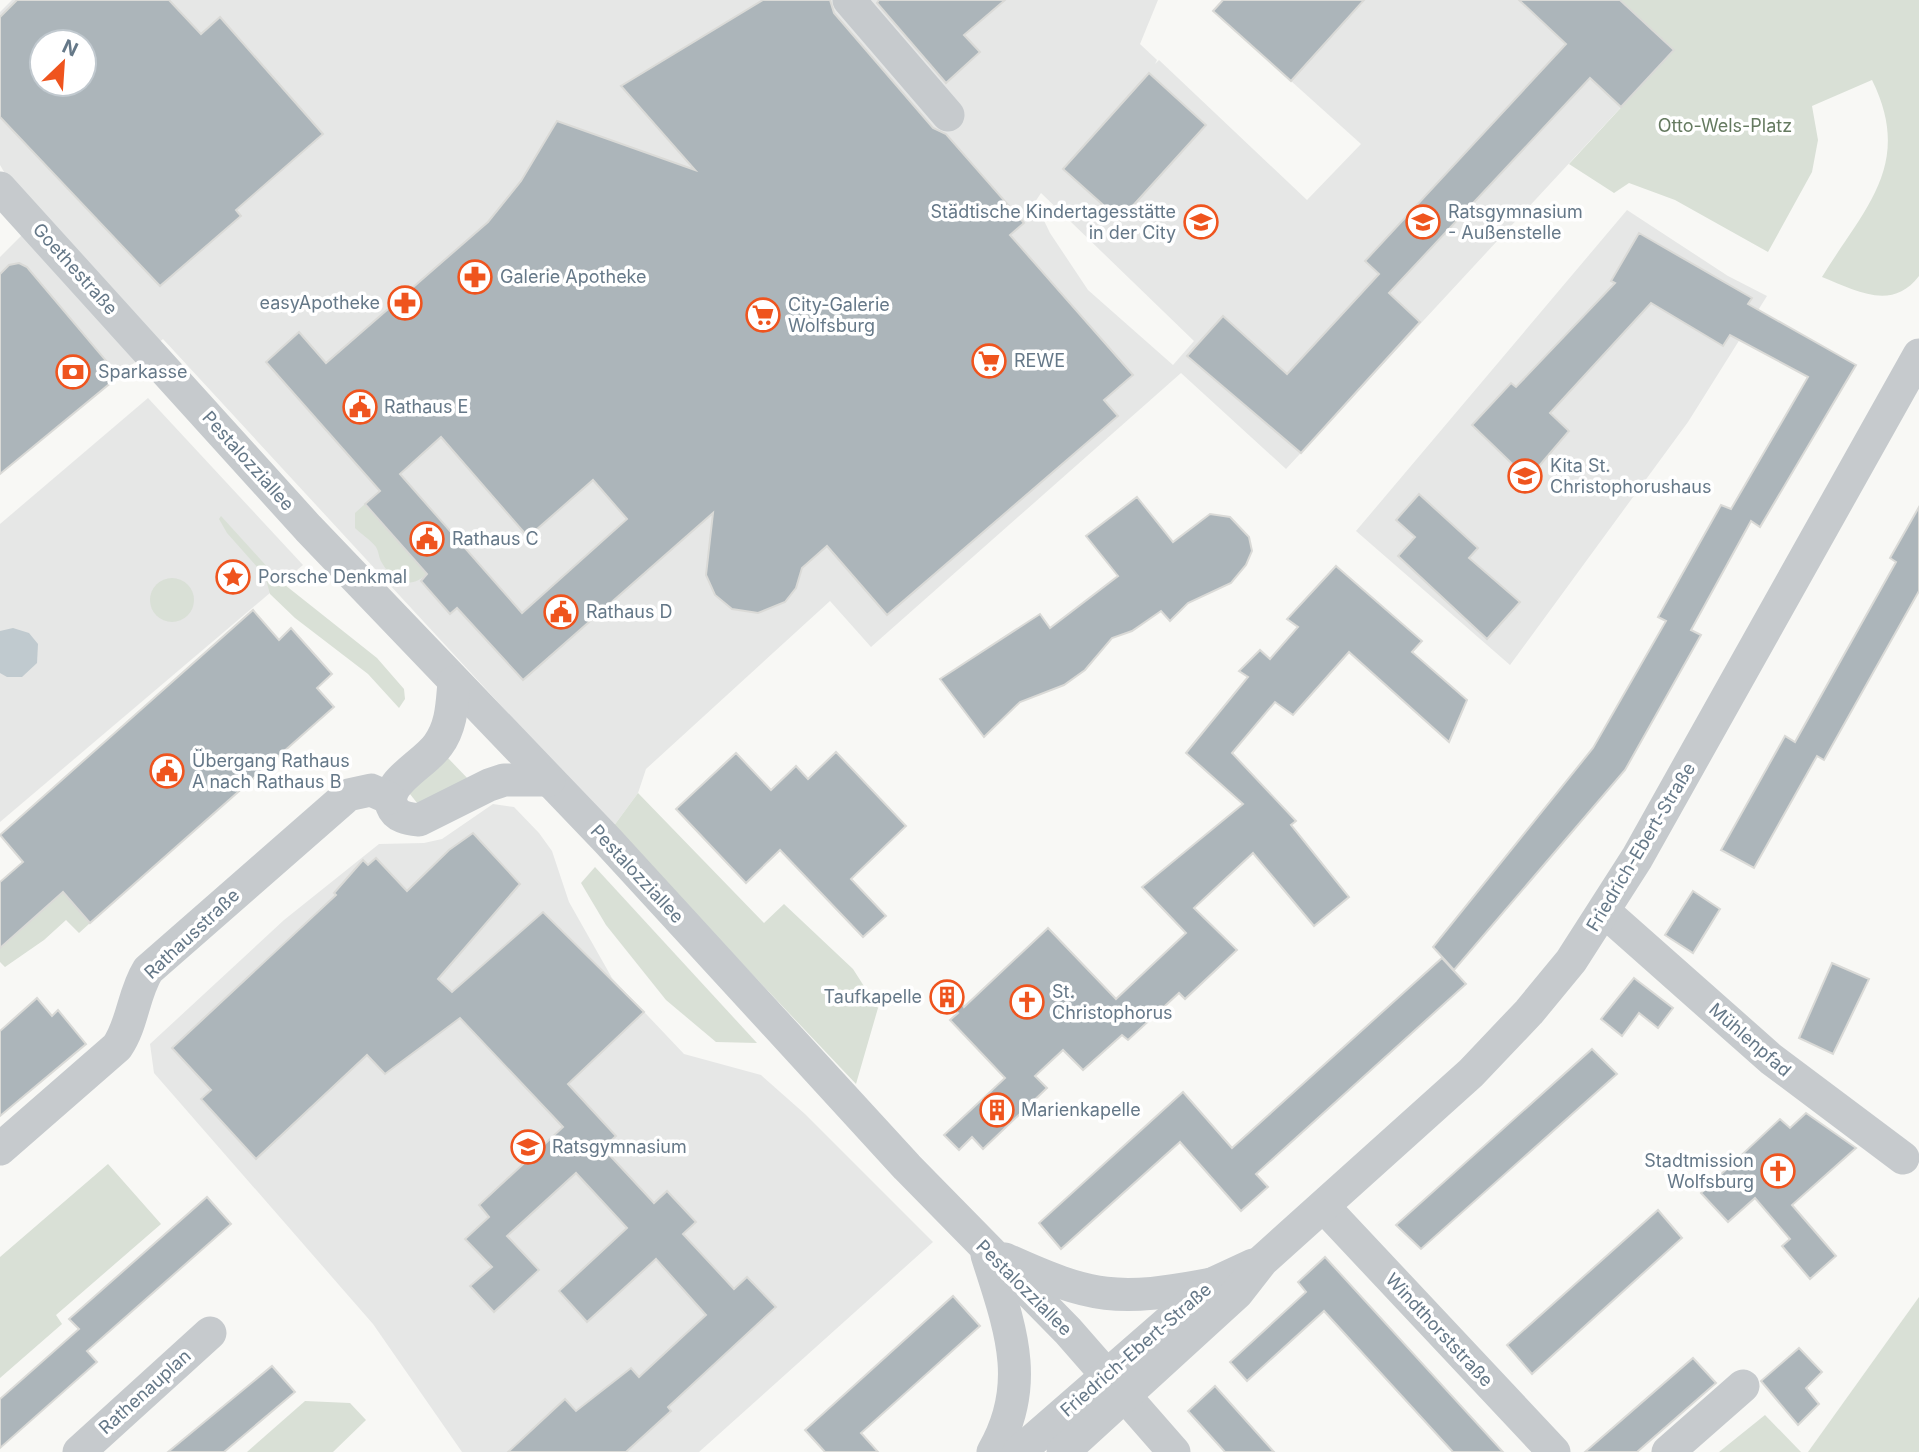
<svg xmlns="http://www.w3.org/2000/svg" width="1919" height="1452" font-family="Inter,sans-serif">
<rect width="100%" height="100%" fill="#f8f8f5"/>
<!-- built -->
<g fill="#e6e7e6" fill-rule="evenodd">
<path d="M12 0H1158L1140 44 1157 60 1155 64 1159 60 1307 200 1361 144 1291 81 1364 0H1620L1674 50 1286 469 1181 373 871 647 830 601 646 769 638 793 613 827 163 339 0 474V257L34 223 0 165V12ZM42 42H84V84H42ZM1041 193 1194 341 1173 365 1088 290 1050 233 1035 202Z"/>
<path d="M1627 210 1728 276 1767 296 1688 422 1510 665 1356 531Z"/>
<path d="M148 398 303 565 0 822V524Z"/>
<path d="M493 804 514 807 539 833 552 851 569 902 612 978 684 1054 761 1075 805 1114 933 1242 699 1452H462L373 1324 154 1073 150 1044 284 920 379 844 424 843 442 839Z"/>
</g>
<!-- green -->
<g fill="#d9e0d6">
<path d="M1617 0H1919V276C1892 312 1855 290 1822 277 1864 208 1914 165 1872 80L1812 106 1818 140 1812 172 1768 252 1675 200 1629 183 1614 193 1569 164 1674 50Z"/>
<path d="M365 504 427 574C410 590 393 582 382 563 379 559 379 552 376 547 371 540 361 534 355 528V513Z"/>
<path d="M221 516 280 581 377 658 404 689 405 699 399 708 368 674 295 618 270 594 265 576 227 533 219 519Z"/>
<circle cx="172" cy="600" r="22"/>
<path d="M446 756 471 782 425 813 406 789Z"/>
<path d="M638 793 764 923 784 904 853 969 878 1008 856 1084 613 827Z"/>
<path d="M595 867 757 1043 716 1042 666 1000 606 925 581 883Z"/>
<path d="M63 892 90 923 79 933 66 920 44 940 5 967 0 962V948Z"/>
<path d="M108 1164 161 1224 56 1315 62 1324 0 1378V1257Z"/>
<path d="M1919 1297V1452H1808Z"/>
<path d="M305 1401 350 1403 366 1420 333 1452H247Z"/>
<path d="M1765 1415 1801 1452H1719Z"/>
</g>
<!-- water -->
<path fill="#c0cacf" d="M13 628 29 633 38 644 37 663 22 677H7L0 673V631Z"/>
<!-- building -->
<g fill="#acb5ba" stroke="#dadad7" stroke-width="2" fill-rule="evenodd">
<path d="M17 0H169L201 34 220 17 323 134 236 210 241 216 160 286 0 117V17ZM42 42H84V84H42Z"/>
<path d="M763 0H830L834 13 933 128 946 134 1024 223 1010 235 1133 375 1104 400 1118 416 887 615 827 546 802 568 796 588 785 602 758 613 732 609 715 595 706 575 713 513 523 680 457 608 450 614 421 581 427 574 365 504 380 491 266 362 299 332 326 363 488 222 521 181 557 121 695 170 621 86ZM441 437 528 537 593 480 627 519 522 613 400 474Z"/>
<path d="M879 0H1005L964 35 980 52 946 83 877 3Z"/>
<path d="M1223 0H1364L1291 81 1213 11Z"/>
<path d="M1519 0H1620L1674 50 1621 107 1590 78 1389 293 1420 322 1301 453 1187 356 1223 316 1287 374 1379 274 1365 261 1566 44Z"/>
<path d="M1149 73 1206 125 1120 220 1063 169Z"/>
<path d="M1639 233 1752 298 1748 304 1856 365 1760 527 1751 521 1691 630 1701 635 1625 770 1454 970 1433 947 1593 748 1666 621 1658 617 1721 505 1731 509 1808 377 1730 335 1723 346 1651 303 1550 413 1569 431 1528 479 1472 425 1511 383 1516 387 1615 283 1611 281Z"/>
<path d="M19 263 27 267 119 376 0 474V274L9 265Z"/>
<path d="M1419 494 1478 548 1469 558 1520 602 1487 639 1398 556 1415 537 1396 520Z"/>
<path d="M1137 497 1173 542 1210 514 1230 517 1249 537 1252 551 1246 565 1231 583 1188 603 1170 621 1161 611 1132 631 1112 638 1085 670 1064 685 1020 702 984 737 940 679 1040 614 1050 628 1118 576 1086 536Z"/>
<path d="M1919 507V591L1824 760 1817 756 1754 868 1721 850 1785 736 1795 742 1896 562 1890 558Z"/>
<path d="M1336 566 1422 641 1412 652 1467 700 1449 742 1349 652 1293 715 1275 702 1232 753 1296 821 1291 825 1349 897 1314 926 1253 853 1194 908 1237 950 1185 999 1179 993 1128 1040 1122 1035 1083 1070 1063 1050 1035 1076 1047 1088 983 1149 972 1137 959 1150 944 1135 1005 1078 950 1020 958 1013 932 993 942 984 952 982 964 1007 1048 928 1116 999 1186 933 1142 887 1243 804 1186 753 1248 677 1239 671 1260 650 1270 659 1298 627 1287 619Z"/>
<path d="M253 610 279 640 291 628 332 674 317 688 334 707 90 923 63 892 0 948V882L23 862 0 835Z"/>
<path d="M836 752 906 826 851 879 886 916 863 937 780 850 746 883 676 809 736 753 771 790 796 766 808 779Z"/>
<path d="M473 833 520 884 438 979 452 992 543 912 644 1012 568 1084 616 1136 603 1148 654 1203 667 1191 696 1222 683 1234 734 1289 747 1277 776 1307 668 1407 671 1411 626 1452H508L565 1399 576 1411 631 1368 639 1377 706 1315 656 1259 587 1322 559 1291 627 1228 576 1173 507 1236 539 1270 494 1312 470 1286 492 1267 465 1239 489 1217 479 1205 563 1127 460 1018 385 1074 367 1055 256 1159 201 1099 211 1090 172 1048 336 895 334 893 363 860 368 865 376 858 407 891 449 850Z"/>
<path d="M1693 891 1720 909 1693 953 1665 935Z"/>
<path d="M1442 958 1466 984 1256 1174 1268 1187 1241 1211 1180 1142 1061 1249 1039 1223 1183 1092 1232 1148Z"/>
<path d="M1832 963 1869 979 1833 1054 1799 1038Z"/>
<path d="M1634 978 1673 1008 1658 1028 1639 1013 1622 1036 1601 1019Z"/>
<path d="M37 998 52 1016 58 1010 86 1044 0 1116V1031Z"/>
<path d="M1592 1049 1617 1074 1421 1249 1396 1225Z"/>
<path d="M1806 1113 1856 1148 1792 1205 1836 1256 1810 1279 1782 1246 1790 1239 1755 1198 1728 1222 1701 1193 1780 1119 1790 1128Z"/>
<path d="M207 1197 231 1224 87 1351 97 1362 0 1448V1399L79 1329 69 1319Z"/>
<path d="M1658 1210 1682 1238 1532 1374 1507 1345Z"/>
<path d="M1325 1257 1503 1452H1453L1324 1311 1247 1381 1230 1362 1306 1292 1298 1282Z"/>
<path d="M953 1296 980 1326 861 1433 878 1452H825L805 1430Z"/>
<path d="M1799 1348 1822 1372 1806 1388 1819 1404 1798 1425 1761 1381Z"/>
<path d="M1693 1358 1716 1383 1645 1445 1637 1452H1585Z"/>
<path d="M272 1366 295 1392 224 1452H168Z"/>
<path d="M1215 1386 1274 1452H1225L1188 1411Z"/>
</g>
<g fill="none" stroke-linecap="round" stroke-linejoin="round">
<!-- minor -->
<g stroke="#c6cacd" stroke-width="33">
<path d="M849 0 948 115"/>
<path d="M0 188 308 528 607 840 907 1167 1068 1331 1174 1452"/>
<path d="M454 682C452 704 452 726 438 745 425 764 383 783 392 806 396 817 408 819 419 820L489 785 504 780H549"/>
<path d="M1605 912 1771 1059 1903 1158"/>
<path d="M0 1149 117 1047C133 1024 133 994 148 970L348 795 371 790 389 798"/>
<path d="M1324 1207 1554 1452"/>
<path d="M987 1255C1009 1325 1033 1383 993 1452"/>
<path d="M1005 1259C1093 1299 1117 1302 1212 1284"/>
<path d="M79 1452 210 1333"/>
<path d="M1019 1452 1212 1284 1253 1265"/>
<path d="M1063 1452 1237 1293 1262 1261 1471 1073 1529 1012 1571 961 1637 858 1919 355"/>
<path d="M1668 1452 1743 1386"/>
</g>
</g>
<!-- icons -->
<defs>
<symbol id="school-ring" viewBox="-11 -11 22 22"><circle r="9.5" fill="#fff" stroke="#ef541e" stroke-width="1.5"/><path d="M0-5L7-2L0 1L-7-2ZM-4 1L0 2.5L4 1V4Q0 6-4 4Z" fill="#ef541e"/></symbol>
<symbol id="pharmacy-ring" viewBox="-11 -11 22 22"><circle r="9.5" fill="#fff" stroke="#ef541e" stroke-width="1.5"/><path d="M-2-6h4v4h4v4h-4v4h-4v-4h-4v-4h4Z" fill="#ef541e"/></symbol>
<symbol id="supermarket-ring" viewBox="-11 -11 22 22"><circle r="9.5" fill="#fff" stroke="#ef541e" stroke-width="1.5"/><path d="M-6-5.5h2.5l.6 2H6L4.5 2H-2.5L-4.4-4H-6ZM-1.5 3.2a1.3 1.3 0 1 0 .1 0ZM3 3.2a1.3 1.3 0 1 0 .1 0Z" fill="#ef541e"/></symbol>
<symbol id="bank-ring" viewBox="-11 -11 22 22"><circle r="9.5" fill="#fff" stroke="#ef541e" stroke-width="1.5"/><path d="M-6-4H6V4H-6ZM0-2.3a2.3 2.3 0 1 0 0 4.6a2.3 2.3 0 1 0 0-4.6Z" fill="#ef541e"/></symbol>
<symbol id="civic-ring" viewBox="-11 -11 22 22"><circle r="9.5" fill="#fff" stroke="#ef541e" stroke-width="1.5"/><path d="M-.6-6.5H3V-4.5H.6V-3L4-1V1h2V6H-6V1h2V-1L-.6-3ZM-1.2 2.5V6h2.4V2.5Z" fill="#ef541e"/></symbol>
<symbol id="sight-ring" viewBox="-11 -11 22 22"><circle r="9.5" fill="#fff" stroke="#ef541e" stroke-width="1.5"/><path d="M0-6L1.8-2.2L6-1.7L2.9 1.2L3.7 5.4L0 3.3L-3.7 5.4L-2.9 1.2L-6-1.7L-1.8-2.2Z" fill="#ef541e"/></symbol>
<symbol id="building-ring" viewBox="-11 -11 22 22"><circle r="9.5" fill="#fff" stroke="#ef541e" stroke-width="1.5"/><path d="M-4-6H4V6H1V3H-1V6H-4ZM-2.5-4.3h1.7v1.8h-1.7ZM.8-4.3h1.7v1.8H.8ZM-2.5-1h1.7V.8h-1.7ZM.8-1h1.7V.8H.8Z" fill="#ef541e"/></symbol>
<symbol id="church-ring" viewBox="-11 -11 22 22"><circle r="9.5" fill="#fff" stroke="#ef541e" stroke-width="1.5"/><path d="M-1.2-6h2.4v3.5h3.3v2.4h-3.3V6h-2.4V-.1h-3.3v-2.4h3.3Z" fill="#ef541e"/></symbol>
</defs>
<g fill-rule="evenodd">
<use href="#school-ring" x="1182" y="203" width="38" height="38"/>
<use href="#school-ring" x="1404" y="203" width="38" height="38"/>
<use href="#pharmacy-ring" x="456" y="258" width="38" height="38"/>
<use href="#pharmacy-ring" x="386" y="284" width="38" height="38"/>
<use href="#supermarket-ring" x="744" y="296" width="38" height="38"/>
<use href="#supermarket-ring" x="970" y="342" width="38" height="38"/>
<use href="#bank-ring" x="54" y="353" width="38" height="38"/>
<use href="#civic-ring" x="341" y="388" width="38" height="38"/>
<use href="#school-ring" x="1506" y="457" width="38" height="38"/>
<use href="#civic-ring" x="408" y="520" width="38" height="38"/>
<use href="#sight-ring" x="214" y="558" width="38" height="38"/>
<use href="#civic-ring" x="542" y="593" width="38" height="38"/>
<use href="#civic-ring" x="148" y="752" width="38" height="38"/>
<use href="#building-ring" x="928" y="978" width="38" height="38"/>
<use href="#church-ring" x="1008" y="983" width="38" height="38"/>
<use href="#building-ring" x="978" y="1091" width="38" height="38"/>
<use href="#school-ring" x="509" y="1128" width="38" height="38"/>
<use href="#church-ring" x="1759" y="1152" width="38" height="38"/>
</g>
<g text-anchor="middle" stroke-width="7" stroke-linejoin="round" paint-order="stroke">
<!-- park labels -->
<g font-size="18" fill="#657a60" stroke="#fff">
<text x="1725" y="132">Otto-Wels-Platz</text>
</g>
<!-- poi labels -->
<g font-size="18" fill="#657888" stroke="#fff" text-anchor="start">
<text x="1176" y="218" text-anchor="end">Städtische Kindertagesstätte<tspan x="1176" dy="21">in der City</tspan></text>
<text x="1448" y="218">Ratsgymnasium<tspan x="1448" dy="21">- Außenstelle</tspan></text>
<text x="500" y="283">Galerie Apotheke</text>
<text x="380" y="309" text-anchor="end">easyApotheke</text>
<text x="788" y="311">City-Galerie<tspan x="788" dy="21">Wolfsburg</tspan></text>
<text x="1014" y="367">REWE</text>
<text x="98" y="378">Sparkasse</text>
<text x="384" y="413">Rathaus E</text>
<text x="1550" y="472">Kita St.<tspan x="1550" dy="21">Christophorushaus</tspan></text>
<text x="452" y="545">Rathaus C</text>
<text x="258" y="583">Porsche Denkmal</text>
<text x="586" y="618">Rathaus D</text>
<text x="192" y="767">Übergang Rathaus<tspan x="192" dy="21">A nach Rathaus B</tspan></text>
<text x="1052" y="998">St.<tspan x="1052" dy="21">Christophorus</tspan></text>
<text x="922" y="1003" text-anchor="end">Taufkapelle</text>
<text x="1021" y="1116">Marienkapelle</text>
<text x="552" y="1153">Ratsgymnasium</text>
<text x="1754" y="1167" text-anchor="end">Stadtmission<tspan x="1754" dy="21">Wolfsburg</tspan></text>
</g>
<!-- street labels -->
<g font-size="18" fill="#657888" stroke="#fff">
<text transform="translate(75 269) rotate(48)" y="6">Goethestraße</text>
<text transform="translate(248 461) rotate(48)" y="6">Pestalozziallee</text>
<text transform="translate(1641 847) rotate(-59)" y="6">Friedrich-Ebert-Straße</text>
<text transform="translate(637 874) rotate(47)" y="6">Pestalozziallee</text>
<text transform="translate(192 934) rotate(-43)" y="6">Rathausstraße</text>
<text transform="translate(1750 1040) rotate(41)" y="6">Mühlenpfad</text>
<text transform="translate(1024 1288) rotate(45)" y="6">Pestalozziallee</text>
<text transform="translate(1439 1330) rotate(47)" y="6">Windthorststraße</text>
<text transform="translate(1136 1350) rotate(-41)" y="6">Friedrich-Ebert-Straße</text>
<text transform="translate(145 1392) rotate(-42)" y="6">Rathenauplan</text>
</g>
</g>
<!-- north arrow -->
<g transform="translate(63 63) rotate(25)"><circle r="33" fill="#ffffff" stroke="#c1c9cf" stroke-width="2"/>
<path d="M0-5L12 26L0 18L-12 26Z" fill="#ef541e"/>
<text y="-10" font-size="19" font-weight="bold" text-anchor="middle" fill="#657888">N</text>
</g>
</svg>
